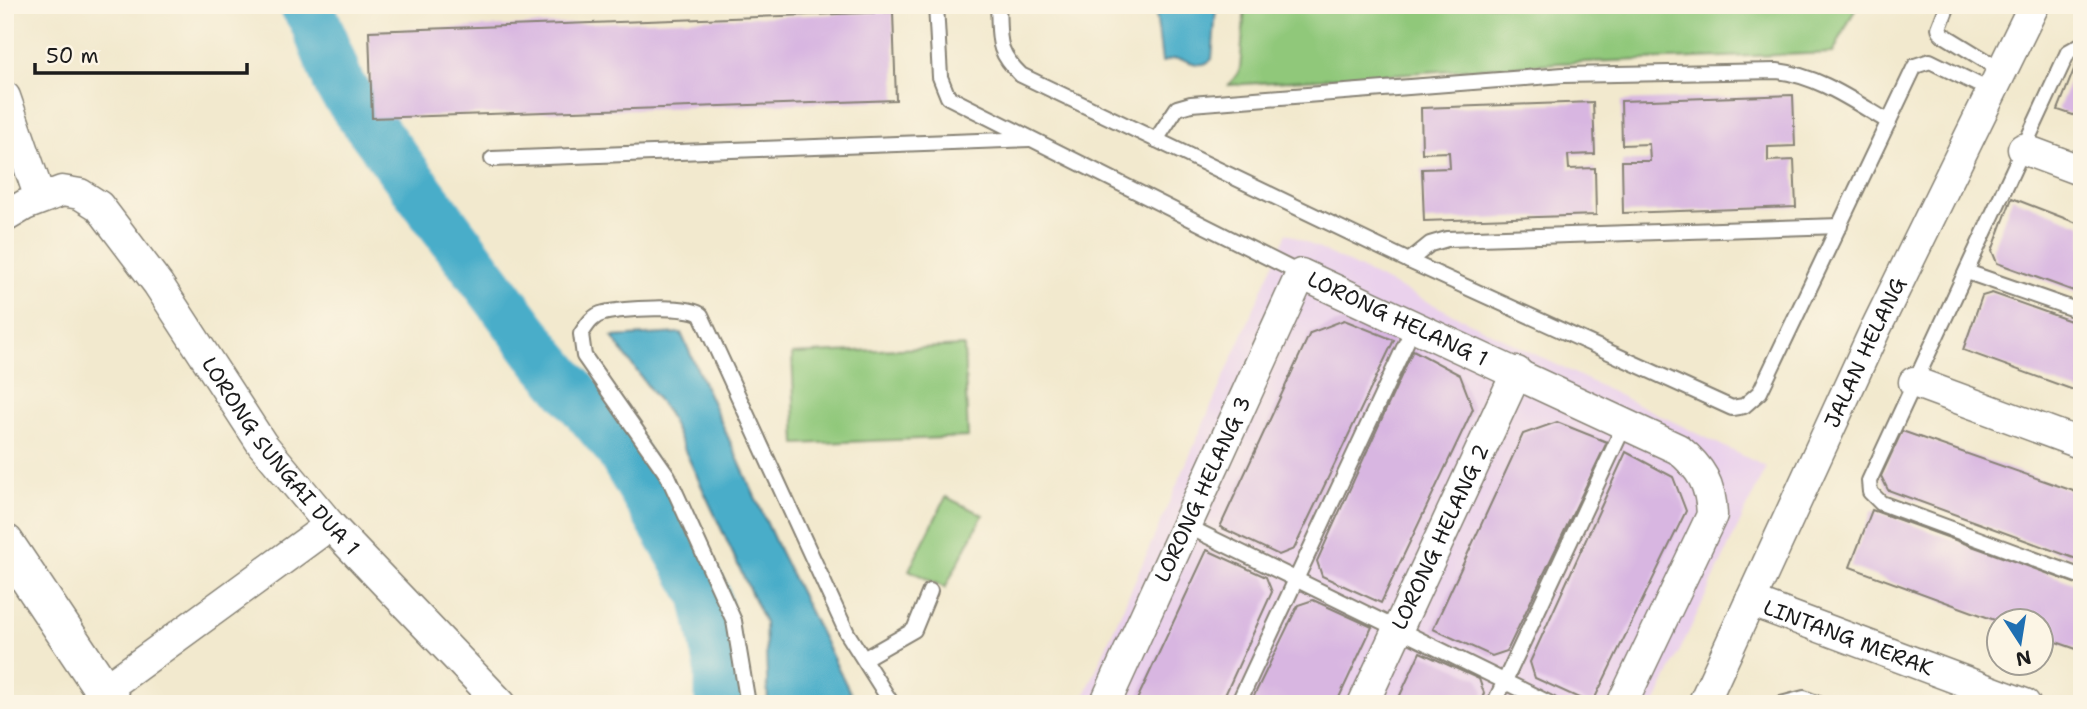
<svg xmlns="http://www.w3.org/2000/svg" width="2087" height="709" font-family="'Shantell Sans',sans-serif">
<rect width="100%" height="100%" fill="#fcf5e5"/>
<filter id="ink" filterUnits="userSpaceOnUse"><feTurbulence type="fractalNoise" baseFrequency=".0143" numOctaves="2"/><feDisplacementMap in="SourceGraphic" scale="14" xChannelSelector="R" yChannelSelector="G"/><feConvolveMatrix kernelMatrix="1 2 1 2 8 2 1 2 1" color-interpolation-filters="sRGB"/></filter>
<filter id="wash" filterUnits="userSpaceOnUse"><feTurbulence type="fractalNoise" baseFrequency=".00686" numOctaves="4" result="noise"/><feDisplacementMap in="SourceGraphic" scale="28" xChannelSelector="R" yChannelSelector="G"/><feGaussianBlur stdDeviation="1.57" result="paint"/><feColorMatrix in="noise" values="0 0 0 0 0 0 0 0 0 0 0 0 0 0 0 0 0 1.4 0 .05"/><feComposite in="paint" operator="in"/></filter>
<g filter="url(#wash)">
<rect width="100%" height="100%" fill="#f2e9ce"/>
<!-- built -->
<path fill="#ead1ec" d="M1287 233 1766 467 1655 704H1081Z"/>
<!-- green -->
<g fill="#90c87a" stroke="#56724b" stroke-width="2">
<path d="M1245 5H1857L1833 53 1559 63 1229 85 1240 70Z"/>
<path d="M964 346 968 437 796 444 792 354Z"/>
<path d="M946 497 983 515 945 588 909 570Z"/>
</g>
<!-- water -->
<g fill="#49adc9" stroke="#326472" stroke-width="2">
<path d="M1162 5 1216 10 1212 59C1199 72 1188 57 1173 59 1169 59 1166 62 1162 62L1156 13Z"/>
<path d="M681 333 779 550 856 704H768L765 623 668 414 612 337Z"/>
</g>
<g fill="none" stroke-linecap="round" stroke-linejoin="round">
<!-- river -->
<path stroke="#49adc9" stroke-width="51" d="M305 5 314 19 340 86 542 356 618 446 705 595 720 667V704"/>
</g>
<g id="blocks">
<!-- building -->
<g fill="#d8b6e1">
<path d="M893 12 896 100 372 118 369 31Z"/>
<path d="M2082 59V118L2058 110 2077 62Z"/>
<path d="M1793 95 1795 146 1768 147V161L1794 160 1796 207 1623 213 1622 161H1650L1649 144 1622 145 1621 101Z"/>
<path d="M1593 102 1595 154 1568 155 1569 169 1595 168 1596 215 1424 221 1422 169 1450 168 1449 152 1422 153 1421 108Z"/>
<path d="M2012 198 2082 225V294L1997 263 1992 251Z"/>
<path d="M1992 293 2082 325V393L1963 350 1982 296Z"/>
<path d="M1344 320 1394 340 1294 549 1279 555 1220 527 1310 333Z"/>
<path d="M1413 350 1460 375 1473 409 1381 603 1322 576 1317 561Z"/>
<path d="M1557 422 1607 442 1507 651 1492 656 1433 629 1523 434Z"/>
<path d="M1902 431 2082 494V561L1888 490 1881 476Z"/>
<path d="M1626 452 1673 477 1686 511 1592 704 1535 678 1530 662Z"/>
<path d="M1872 510 2082 586V651L2042 637V622H2000L1850 567Z"/>
<path d="M1207 550 1266 577 1272 592 1221 704H1135Z"/>
<path d="M1313 600 1372 627 1336 704H1250L1298 605Z"/>
<path d="M1420 652 1479 679 1484 693 1480 704H1396Z"/>
</g>
</g>
</g>
<g filter="url(#ink)">
<use href="#blocks" fill-opacity="0" stroke="#878275" stroke-width="2"/>
<g fill="none" stroke-linecap="round" stroke-linejoin="round">
<defs>
<g id="service">
<path d="M936 5 940 77 948 97 1301 274"/>
<path d="M998 5C1000 39 995 50 1021 75L1409 261 1732 408 1744 406 1760 392 1915 66 1930 61 1991 91"/>
<path d="M1948 5 1939 28 1942 34 2001 70"/>
<path d="M2082 44 2068 52 1869 481 1870 492 1881 503 2082 577"/>
<path d="M1156 140 1177 108 1191 104 1563 75 1777 71C1819 76 1853 101 1889 122"/>
<path d="M492 159 1030 139"/>
<path d="M1409 261 1430 244 1447 239 1840 226"/>
<path d="M1967 272 2082 312"/>
<path d="M1187 526 1551 704"/>
<path d="M865 658 914 630 930 591"/>
<path d="M748 704 734 621 668 476 584 356 581 334C587 325 593 315 604 313 621 309 690 304 701 315L847 633 892 704"/>
<path d="M1238 704 1415 324"/>
<path d="M1494 704 1625 424"/>
<path d="M1781 704 1804 698 1819 704"/>
</g>
<g id="minor">
<path d="M5 97 40 198"/>
<path d="M2023 149 2082 171"/>
<path id="s1" d="M5 217 25 205 62 191 80 194 99 206 158 284 262 444 330 525 501 704"/>
<path d="M1914 382 2082 444"/>
<path id="s2" d="M1750 601 2025 704"/>
<path d="M104 690 330 525"/>
<path id="s3" d="M1105 704 1301 274 1678 449C1701 468 1711 484 1712 515L1622 704"/>
<path id="s4" d="M1363 704 1517 372"/>
<path id="s5" d="M1703 704 1874 332 2034 5"/>
</g>
<path id="tertiary" d="M5 543 113 704"/>
</defs>
<!-- service casing -->
<use href="#service" stroke="#878275" stroke-width="18"/>
<!-- minor casing -->
<use href="#minor" stroke="#878275" stroke-width="33"/>
<!-- tertiary casing -->
<use href="#tertiary" stroke="#878275" stroke-width="40"/>
<!-- service -->
<use href="#service" stroke="#fff" stroke-width="14"/>
<!-- minor -->
<use href="#minor" stroke="#fff" stroke-width="30"/>
<!-- tertiary -->
<use href="#tertiary" stroke="#fff" stroke-width="37"/>
</g>
</g>
<g text-anchor="middle" stroke-width="7" stroke-linejoin="round" paint-order="stroke">
<!-- street labels -->
<g font-size="21" fill="#1c1c1c" stroke="#fcf5e5">
<text dy="7" stroke="none"><textPath href="#s3" startOffset="579">LORONG HELANG 1</textPath></text>
<text dy="7" stroke="none"><textPath href="#s5" startOffset="387">JALAN HELANG</textPath></text>
<text dy="7" stroke="none"><textPath href="#s1" startOffset="413">LORONG SUNGAI DUA 1</textPath></text>
<text dy="7" stroke="none"><textPath href="#s3" startOffset="236">LORONG HELANG 3</textPath></text>
<text dy="7" stroke="none"><textPath href="#s4" startOffset="184">LORONG HELANG 2</textPath></text>
<text dy="7" stroke="none"><textPath href="#s2" startOffset="105">LINTANG MERAK</textPath></text>
</g>
</g>
<!-- margin -->
<rect width="2087" height="709" fill="none" stroke="#fcf5e5" stroke-width="28"/>
<!-- north arrow -->
<g transform="translate(2020 642) rotate(168)"><circle r="33" fill="#fcf5e5" stroke="#a29e95" stroke-width="2"/>
<path d="M0-5L12 26L0 18L-12 26Z" fill="#1f6fb2"/>
<text y="-10" font-size="19" font-weight="bold" text-anchor="middle" fill="#1c1c1c">N</text>
</g>
<!-- scale -->
<path d="M35 63v10h212v-10" fill="none" stroke="#1c1c1c" stroke-width="3.5"/>
<text x="46" y="63" font-size="21" fill="#1c1c1c" stroke="#fcf5e5" stroke-width="5" paint-order="stroke">50 m</text>
</svg>
